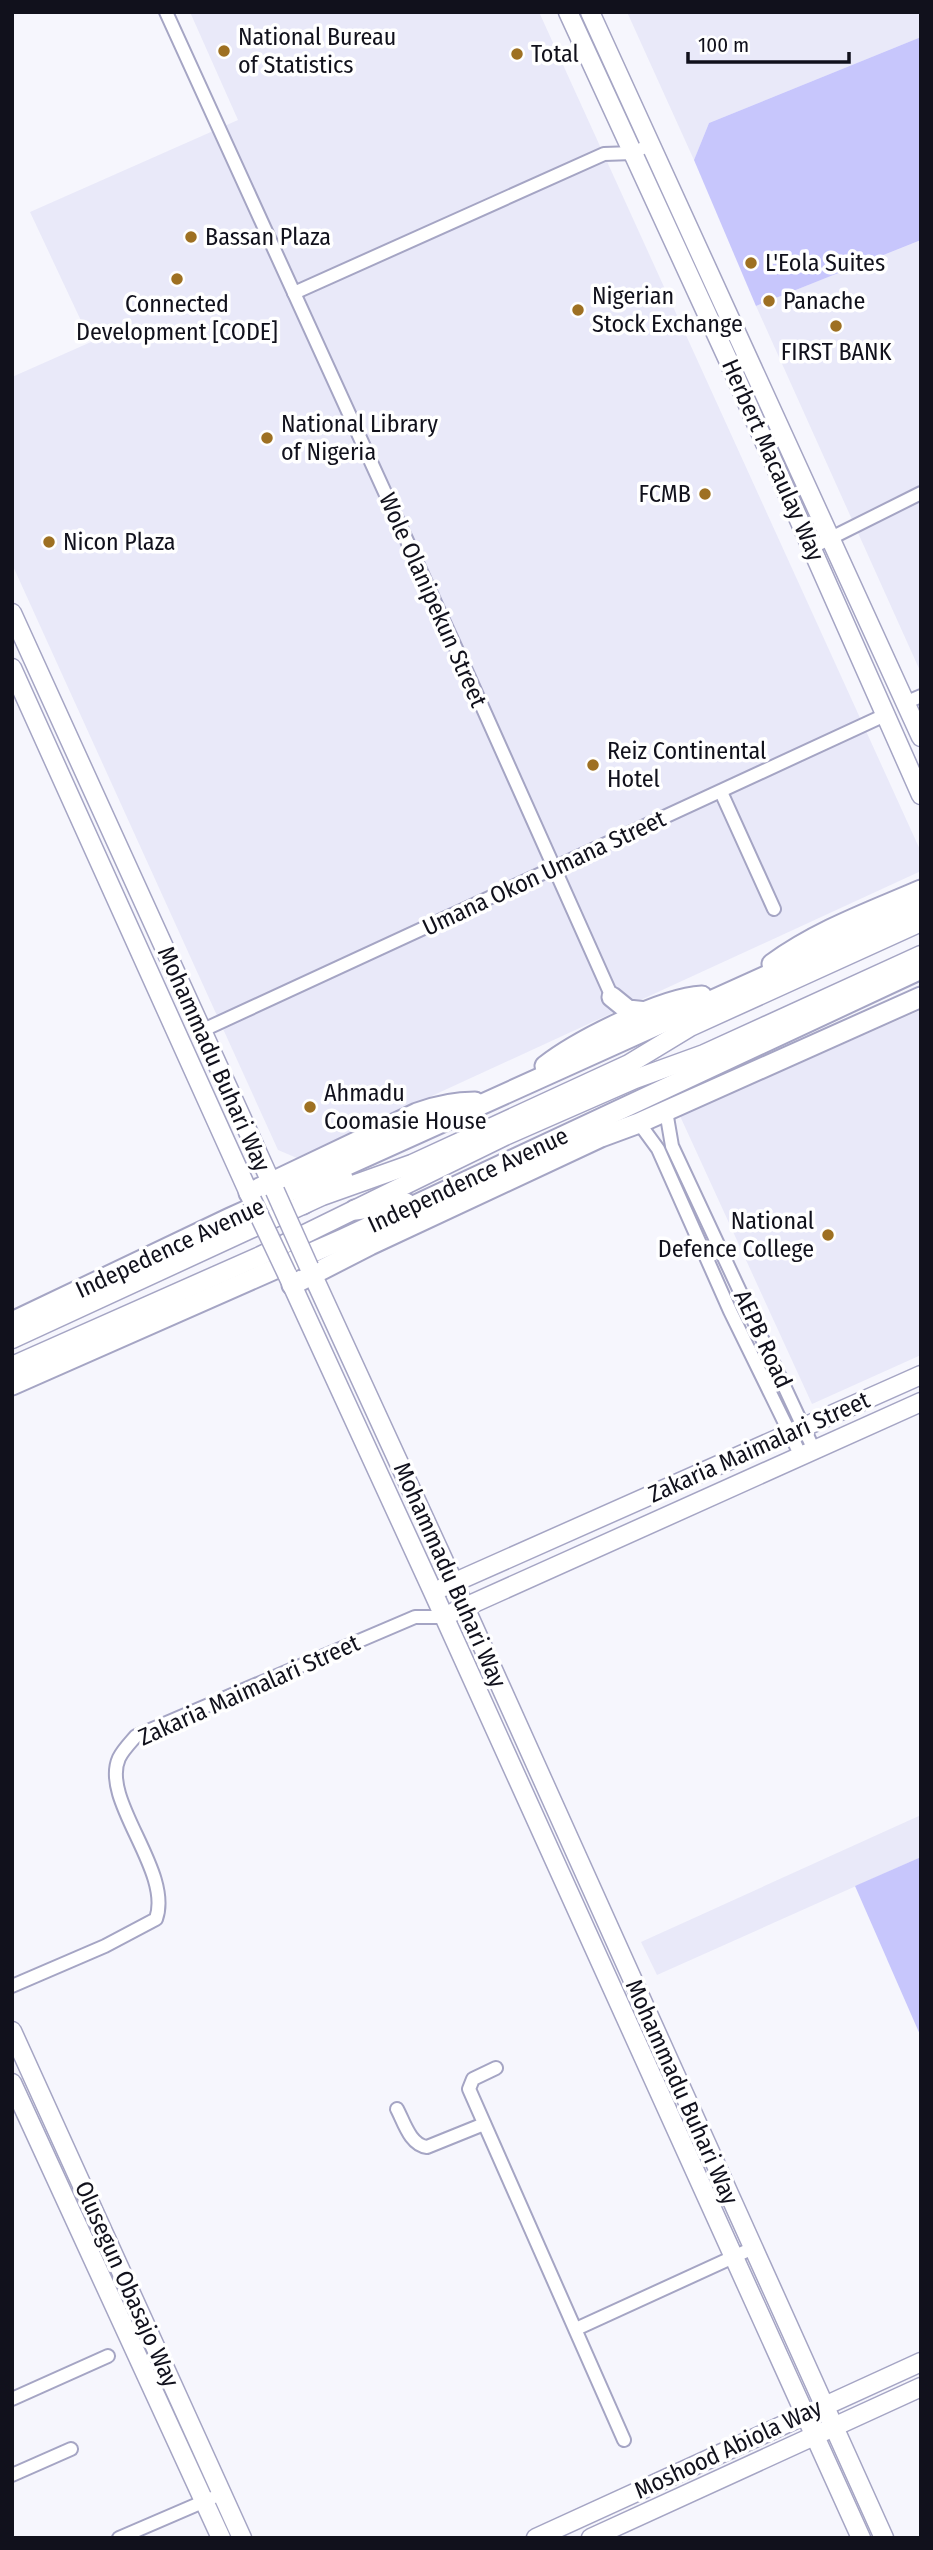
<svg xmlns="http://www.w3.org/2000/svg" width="933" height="2550" font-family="'Fira Sans Condensed',sans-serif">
<rect width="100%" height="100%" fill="#f6f6fd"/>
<!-- built -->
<g fill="#e9e9f9">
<path d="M190 12H539L921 852V871L297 1158 278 1150 12 564V377L91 342 30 212 238 120Z"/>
<path d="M627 12H921V37L709 123 694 160Z"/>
<path d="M921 240V673L756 306Z"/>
<path d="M921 1010V1355L812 1404 680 1116Z"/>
<path d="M921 1815V1857L657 1975 641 1942Z"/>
</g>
<!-- green -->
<g fill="#c7c6fc">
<path d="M921 37V240L756 306 694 160 709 123Z"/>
<path d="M921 1857V2037L855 1886Z"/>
</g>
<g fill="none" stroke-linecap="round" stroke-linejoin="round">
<defs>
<g id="street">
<path d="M166 12 464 666 612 997"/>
<path d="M294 293 604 154 633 153 651 144"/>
<path d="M811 548 921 493"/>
<path d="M905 703 921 696"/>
<path d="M721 792 774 909"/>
<path d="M201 1031 885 715"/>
<path d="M666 1111 672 1146 814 1450"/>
<path d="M639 1123 658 1149 730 1311 801 1456"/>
<path d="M12 1986 105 1946 156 1919C173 1871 100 1800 119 1758 123 1750 130 1743 136 1736L415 1617H445"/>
<path d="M496 2068 473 2079 469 2089 624 2440"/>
<path d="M397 2109C404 2122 410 2145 427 2147L484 2124"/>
<path d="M576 2329 753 2248"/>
<path d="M12 2399 108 2356"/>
<path d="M12 2475 71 2449"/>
<path d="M119 2538 212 2498"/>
</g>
<g id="secondary">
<path d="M568 12 729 362 921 795"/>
<path d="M590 12 921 737"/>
<path d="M12 613 275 1191"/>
<path d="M12 668 252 1200"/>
<path d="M309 1267 454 1583 884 2538"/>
<path d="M287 1274 433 1592 861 2538"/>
<path d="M12 1339 322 1196 412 1164 629 1064 690 1027 921 922"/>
<path d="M12 1366 260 1256 505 1136 635 1079 704 1054 921 955"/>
<path d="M444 1587 921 1375"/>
<path d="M454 1612 921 1402"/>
<path d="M12 2031 242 2538"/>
<path d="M12 2083 221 2538"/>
<path d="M536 2538 921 2362"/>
<path d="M591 2538 921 2387"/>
</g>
<g id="primary">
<path d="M772 964C817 931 870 912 921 890"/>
<path d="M612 997 628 1010 647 1012"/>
<path d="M545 1066C577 1041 662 998 702 996"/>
<path d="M249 1193 417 1113C436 1106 454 1102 475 1102"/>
<path d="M303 1204 343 1178"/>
<path d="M355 1210 406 1203"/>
<path d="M292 1285 370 1245 601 1137 639 1123 921 997"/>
<path d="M12 1322 230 1218 921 906"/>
<path d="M12 1385 343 1239 921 969"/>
</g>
</defs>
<!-- street casing -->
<use href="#street" stroke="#a5a5c4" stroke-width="16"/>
<!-- secondary casing -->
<use href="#secondary" stroke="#a5a5c4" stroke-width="21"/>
<!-- primary casing -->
<use href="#primary" stroke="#a5a5c4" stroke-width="23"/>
<!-- street -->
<use href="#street" stroke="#fff" stroke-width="12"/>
<!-- secondary -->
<use href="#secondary" stroke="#fff" stroke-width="18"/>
<!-- primary -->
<use href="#primary" stroke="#fff" stroke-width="19"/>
<defs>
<g id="secondary-bridge">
<path d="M275 1191 309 1267"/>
<path d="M252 1200 287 1274"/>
</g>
</defs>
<!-- secondary-bridge casing -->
<use href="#secondary-bridge" stroke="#a5a5c4" stroke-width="21" stroke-linecap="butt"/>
<!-- secondary-bridge -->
<use href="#secondary-bridge" stroke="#fff" stroke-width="18"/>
</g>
<!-- markers -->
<g fill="#9e7022" stroke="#fff" stroke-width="2.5">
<circle cx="224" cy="51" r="7"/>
<circle cx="517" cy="54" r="7"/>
<circle cx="191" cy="237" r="7"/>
<circle cx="751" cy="263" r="7"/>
<circle cx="177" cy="279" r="7"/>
<circle cx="769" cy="301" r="7"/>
<circle cx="578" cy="310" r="7"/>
<circle cx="836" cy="326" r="7"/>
<circle cx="267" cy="438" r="7"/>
<circle cx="705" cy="494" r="7"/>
<circle cx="49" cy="542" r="7"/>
<circle cx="593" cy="765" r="7"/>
<circle cx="310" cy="1107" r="7"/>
<circle cx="828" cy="1235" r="7"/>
</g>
<g text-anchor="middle" stroke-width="7" stroke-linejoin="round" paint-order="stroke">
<!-- poi labels -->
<g font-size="24" fill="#11111c" stroke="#fff" text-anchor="start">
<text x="238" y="45">National Bureau<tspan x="238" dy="28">of Statistics</tspan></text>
<text x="531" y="62">Total</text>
<text x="205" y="245">Bassan Plaza</text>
<text x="765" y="271">L'Eola Suites</text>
<text x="592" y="304">Nigerian<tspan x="592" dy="28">Stock Exchange</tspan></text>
<text x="783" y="309">Panache</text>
<text x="177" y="312" text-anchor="middle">Connected<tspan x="177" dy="28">Development [CODE]</tspan></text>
<text x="836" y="360" text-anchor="middle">FIRST BANK</text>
<text x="281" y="432">National Library<tspan x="281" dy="28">of Nigeria</tspan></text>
<text x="691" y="502" text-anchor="end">FCMB</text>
<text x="63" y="550">Nicon Plaza</text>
<text x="607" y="759">Reiz Continental<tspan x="607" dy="28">Hotel</tspan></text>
<text x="324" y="1101">Ahmadu<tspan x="324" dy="28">Coomasie House</tspan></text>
<text x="814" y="1229" text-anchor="end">National<tspan x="814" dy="28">Defence College</tspan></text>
</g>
<!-- street labels -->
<g font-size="24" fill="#11111c" stroke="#fff">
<text transform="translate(773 460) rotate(66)" y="8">Herbert Macaulay Way</text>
<text transform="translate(433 600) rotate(66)" y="8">Wole Olanipekun Street</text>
<text transform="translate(544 873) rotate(-25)" y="8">Umana Okon Umana Street</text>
<text transform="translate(214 1059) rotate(66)" y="8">Mohammadu Buhari Way</text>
<text transform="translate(468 1180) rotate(-25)" y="8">Independence Avenue</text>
<text transform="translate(170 1248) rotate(-25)" y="8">Indepedence Avenue</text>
<text transform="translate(763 1339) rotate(65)" y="8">AEPB Road</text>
<text transform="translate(759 1447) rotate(-24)" y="8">Zakaria Maimalari Street</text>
<text transform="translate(450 1575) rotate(66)" y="8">Mohammadu Buhari Way</text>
<text transform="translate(249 1690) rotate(-24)" y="8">Zakaria Maimalari Street</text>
<text transform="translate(682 2092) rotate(66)" y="8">Mohammadu Buhari Way</text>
<text transform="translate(127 2284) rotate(66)" y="8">Olusegun Obasajo Way</text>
<text transform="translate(728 2449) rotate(-25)" y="8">Moshood Abiola Way</text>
</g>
</g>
<!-- border -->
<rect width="933" height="2550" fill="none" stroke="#11111c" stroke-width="28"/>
<!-- scale -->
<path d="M688 52v10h161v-10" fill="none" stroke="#11111c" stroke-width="3.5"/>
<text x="698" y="52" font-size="21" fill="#11111c" stroke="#ffffff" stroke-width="5" paint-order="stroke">100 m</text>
</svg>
